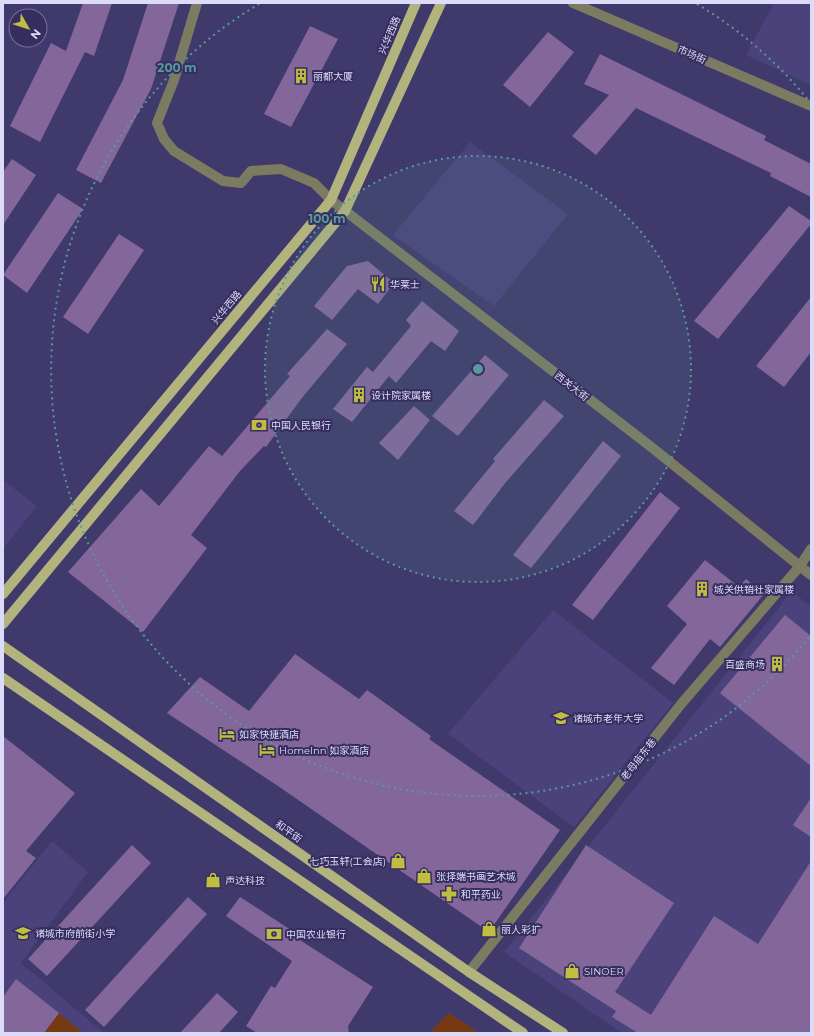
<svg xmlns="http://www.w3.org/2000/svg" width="814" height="1036" font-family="Montserrat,'Noto Sans SC',sans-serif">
<rect width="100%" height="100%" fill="#40396b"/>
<!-- built -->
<g fill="#4b427b">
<path d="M774 3H811V85L746 55Z"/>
<path d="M470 142 568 214 494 306 393 235Z"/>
<path d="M3 480 37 506 3 549Z"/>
<path d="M792 591 811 607V1033H622L504 952Z"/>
<path d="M553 610 673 703 574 827 448 734Z"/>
<path d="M52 841 88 872 21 963 104 1033H3V903Z"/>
</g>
<!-- green -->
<g fill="#773912">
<path d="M59 1013 83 1033H44Z"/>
<path d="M449 1013 479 1033H429Z"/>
</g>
<!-- building -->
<g fill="#83679b">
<path d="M83 3H112L94 56 85 52 40 142 10 126 51 43 66 51Z"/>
<path d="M148 3H179L151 89 101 183 76 170 123 80Z"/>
<path d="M310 26 338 39 291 127 264 114Z"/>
<path d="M548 32 574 52 530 107 503 85Z"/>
<path d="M600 54 766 136 764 140 811 164V197L770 176 771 173 636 108 596 155 572 136 609 95 584 84Z"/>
<path d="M12 159 36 175 3 225V172Z"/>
<path d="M58 193 83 209 27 293 3 275Z"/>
<path d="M789 206 811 221V224L718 339 694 321Z"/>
<path d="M119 234 144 250 88 334 63 317Z"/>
<path d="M368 261 394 283 378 304 358 289 332 320 314 306 347 266Z"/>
<path d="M811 297V352L784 387 756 366Z"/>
<path d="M422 301 459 331 445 351 431 341 396 383 389 376 352 422 333 409 367 367 373 372 411 326 406 320Z"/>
<path d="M327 329 347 344 301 399 266 447 264 446 240 471 191 535 207 548 143 632 68 572 141 489 159 506 209 446 222 456 290 376 287 374Z"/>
<path d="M485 355 509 375 458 436 432 416Z"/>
<path d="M544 400 564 416 506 482 473 525 454 511 495 461 493 459Z"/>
<path d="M414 406 430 420 398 460 379 443Z"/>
<path d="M603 441 621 456 531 568 513 555Z"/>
<path d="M660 492 680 508 593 620 572 605Z"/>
<path d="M705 560 739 587 746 579 764 594 720 647 710 639 674 685 651 668 687 624 667 606Z"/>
<path d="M785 615 811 636V766L720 693Z"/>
<path d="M295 654 359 699 367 690 431 736 429 739 560 830 489 932 278 786 167 713 200 677 249 711Z"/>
<path d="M3 736 75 793 26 851 36 858 3 899Z"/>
<path d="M811 798V837L793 825Z"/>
<path d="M132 845 151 863 47 976 28 959Z"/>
<path d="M586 845 674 903 615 992 651 1015 714 916 758 944 811 861V1033H638L612 1017 616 1011 519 948Z"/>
<path d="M188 897 207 914 104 1027 85 1010Z"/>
<path d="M240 897 291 930 289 933 373 987 348 1026 349 1033H257L246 1026 271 986 275 988 292 961 226 916Z"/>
<path d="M16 979 59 1013 44 1033H3V997Z"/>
<path d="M217 993 238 1012 219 1033H180Z"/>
</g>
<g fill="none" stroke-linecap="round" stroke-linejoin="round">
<!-- minor -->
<g stroke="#7b7b62" stroke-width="10">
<path d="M197 3 174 80 157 123 164 139 174 151 223 181 241 183 251 171 281 169 314 183 331 200 650 446 811 575"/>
<path d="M573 3 811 106"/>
<path d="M469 972 682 703 800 566 811 549"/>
</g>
<!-- major -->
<g stroke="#b3b37e" stroke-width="10">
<path d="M3 594 331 200 416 3"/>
<path d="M3 624 345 211 441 3"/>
<path d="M3 646 469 972 563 1033"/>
<path d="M3 678 523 1033"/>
</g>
</g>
<!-- distance rings -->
<circle cx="478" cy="369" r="213" fill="#57999f" fill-opacity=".12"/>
<g fill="none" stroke="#57999f" stroke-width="2" stroke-dasharray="2 4">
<circle cx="478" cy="369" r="213"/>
<path d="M809 637A426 426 0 1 1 259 4M697 4A426 426 0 0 1 809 101"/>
</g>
<!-- icons -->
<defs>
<symbol id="building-bare" viewBox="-9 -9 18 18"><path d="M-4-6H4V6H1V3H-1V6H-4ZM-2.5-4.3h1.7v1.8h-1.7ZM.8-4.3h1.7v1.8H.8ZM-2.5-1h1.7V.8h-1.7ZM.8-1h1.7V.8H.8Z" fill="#c0be41" stroke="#362e5f" stroke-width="2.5" paint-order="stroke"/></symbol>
<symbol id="restaurant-bare" viewBox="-9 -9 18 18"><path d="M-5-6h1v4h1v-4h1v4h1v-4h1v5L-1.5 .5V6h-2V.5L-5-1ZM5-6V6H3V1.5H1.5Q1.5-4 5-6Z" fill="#c0be41" stroke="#362e5f" stroke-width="2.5" paint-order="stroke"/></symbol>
<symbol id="bank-bare" viewBox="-9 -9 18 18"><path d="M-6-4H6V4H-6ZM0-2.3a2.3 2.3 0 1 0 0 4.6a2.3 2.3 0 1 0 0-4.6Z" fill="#c0be41" stroke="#362e5f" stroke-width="2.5" paint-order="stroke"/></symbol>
<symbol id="school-bare" viewBox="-9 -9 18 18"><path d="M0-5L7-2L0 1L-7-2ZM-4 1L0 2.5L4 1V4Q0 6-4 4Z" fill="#c0be41" stroke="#362e5f" stroke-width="2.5" paint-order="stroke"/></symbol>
<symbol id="hotel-bare" viewBox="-9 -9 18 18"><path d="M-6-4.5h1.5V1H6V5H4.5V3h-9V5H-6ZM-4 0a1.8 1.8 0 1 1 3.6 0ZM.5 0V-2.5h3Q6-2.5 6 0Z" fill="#c0be41" stroke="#362e5f" stroke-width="2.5" paint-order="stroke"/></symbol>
<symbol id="shop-bare" viewBox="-9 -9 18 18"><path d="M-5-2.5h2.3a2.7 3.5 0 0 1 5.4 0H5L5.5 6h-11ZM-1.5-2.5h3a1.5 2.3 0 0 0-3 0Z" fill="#c0be41" stroke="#362e5f" stroke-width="2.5" paint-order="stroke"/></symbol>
<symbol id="pharmacy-bare" viewBox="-9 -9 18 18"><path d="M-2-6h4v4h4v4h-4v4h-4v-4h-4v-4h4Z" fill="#c0be41" stroke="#362e5f" stroke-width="2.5" paint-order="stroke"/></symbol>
</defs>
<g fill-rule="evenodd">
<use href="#building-bare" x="290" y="65" width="22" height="22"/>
<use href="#restaurant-bare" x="367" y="273" width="22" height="22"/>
<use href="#building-bare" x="348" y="384" width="22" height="22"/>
<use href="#bank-bare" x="248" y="414" width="22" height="22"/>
<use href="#building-bare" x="691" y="578" width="22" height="22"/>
<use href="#building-bare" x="766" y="653" width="22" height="22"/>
<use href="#school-bare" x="550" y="707" width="22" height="22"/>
<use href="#hotel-bare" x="216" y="723" width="22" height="22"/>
<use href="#hotel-bare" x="256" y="739" width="22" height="22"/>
<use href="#shop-bare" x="387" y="850" width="22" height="22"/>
<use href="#shop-bare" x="413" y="865" width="22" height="22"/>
<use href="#shop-bare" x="202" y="869" width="22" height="22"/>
<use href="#pharmacy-bare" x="438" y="883" width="22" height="22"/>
<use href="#shop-bare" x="478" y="918" width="22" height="22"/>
<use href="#school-bare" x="12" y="922" width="22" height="22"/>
<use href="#bank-bare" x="263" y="923" width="22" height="22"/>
<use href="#shop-bare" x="561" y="960" width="22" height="22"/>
</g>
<g text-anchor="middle" stroke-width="4" stroke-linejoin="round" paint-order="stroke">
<!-- street labels -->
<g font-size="10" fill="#dddbfa" stroke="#362e5f">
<text transform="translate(389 35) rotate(-67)" y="4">兴华西路</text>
<text transform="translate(692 54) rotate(23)" y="4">市场街</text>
<text transform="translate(226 307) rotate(-50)" y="4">兴华西路</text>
<text transform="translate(572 386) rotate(38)" y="4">西关大街</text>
<text transform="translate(638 759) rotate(-52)" y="4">老母庙东巷</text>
<text transform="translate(289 831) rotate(35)" y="4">和平街</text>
</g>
<!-- poi labels -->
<g font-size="10" fill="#dddbfa" stroke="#362e5f" text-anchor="start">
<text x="313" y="80">丽都大厦</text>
<text x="390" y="288">华莱士</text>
<text x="371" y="399">设计院家属楼</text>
<text x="271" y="429">中国人民银行</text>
<text x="714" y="593">城关供销社家属楼</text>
<text x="765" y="668" text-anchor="end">百盛商场</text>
<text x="573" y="722">诸城市老年大学</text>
<text x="239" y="738">如家快捷酒店</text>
<text x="279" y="754">HomeInn 如家酒店</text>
<text x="386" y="865" text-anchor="end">七巧玉轩(工会店)</text>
<text x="436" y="880">张择端书画艺术城</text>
<text x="225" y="884">声达科技</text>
<text x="461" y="898">和平药业</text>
<text x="501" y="933">丽人彩扩</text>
<text x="35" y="937">诸城市府前街小学</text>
<text x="286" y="938">中国农业银行</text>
<text x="584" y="975">SINOER</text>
</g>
</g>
<circle cx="478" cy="369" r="6" fill="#57999f" stroke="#362e5f" stroke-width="2"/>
<g font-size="12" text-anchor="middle" font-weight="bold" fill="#57999f" stroke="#362e5f" stroke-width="4" stroke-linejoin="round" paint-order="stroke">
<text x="177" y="72">200 m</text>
<text x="327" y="223">100 m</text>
</g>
<!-- border -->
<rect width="814" height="1036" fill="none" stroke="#dddbfa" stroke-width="8"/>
<!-- north arrow -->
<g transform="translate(28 28) rotate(129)"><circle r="19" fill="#362e5f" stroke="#79739d"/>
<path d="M0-3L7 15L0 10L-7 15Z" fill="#c0be41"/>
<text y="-6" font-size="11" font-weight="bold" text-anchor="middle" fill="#dddbfa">N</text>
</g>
</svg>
